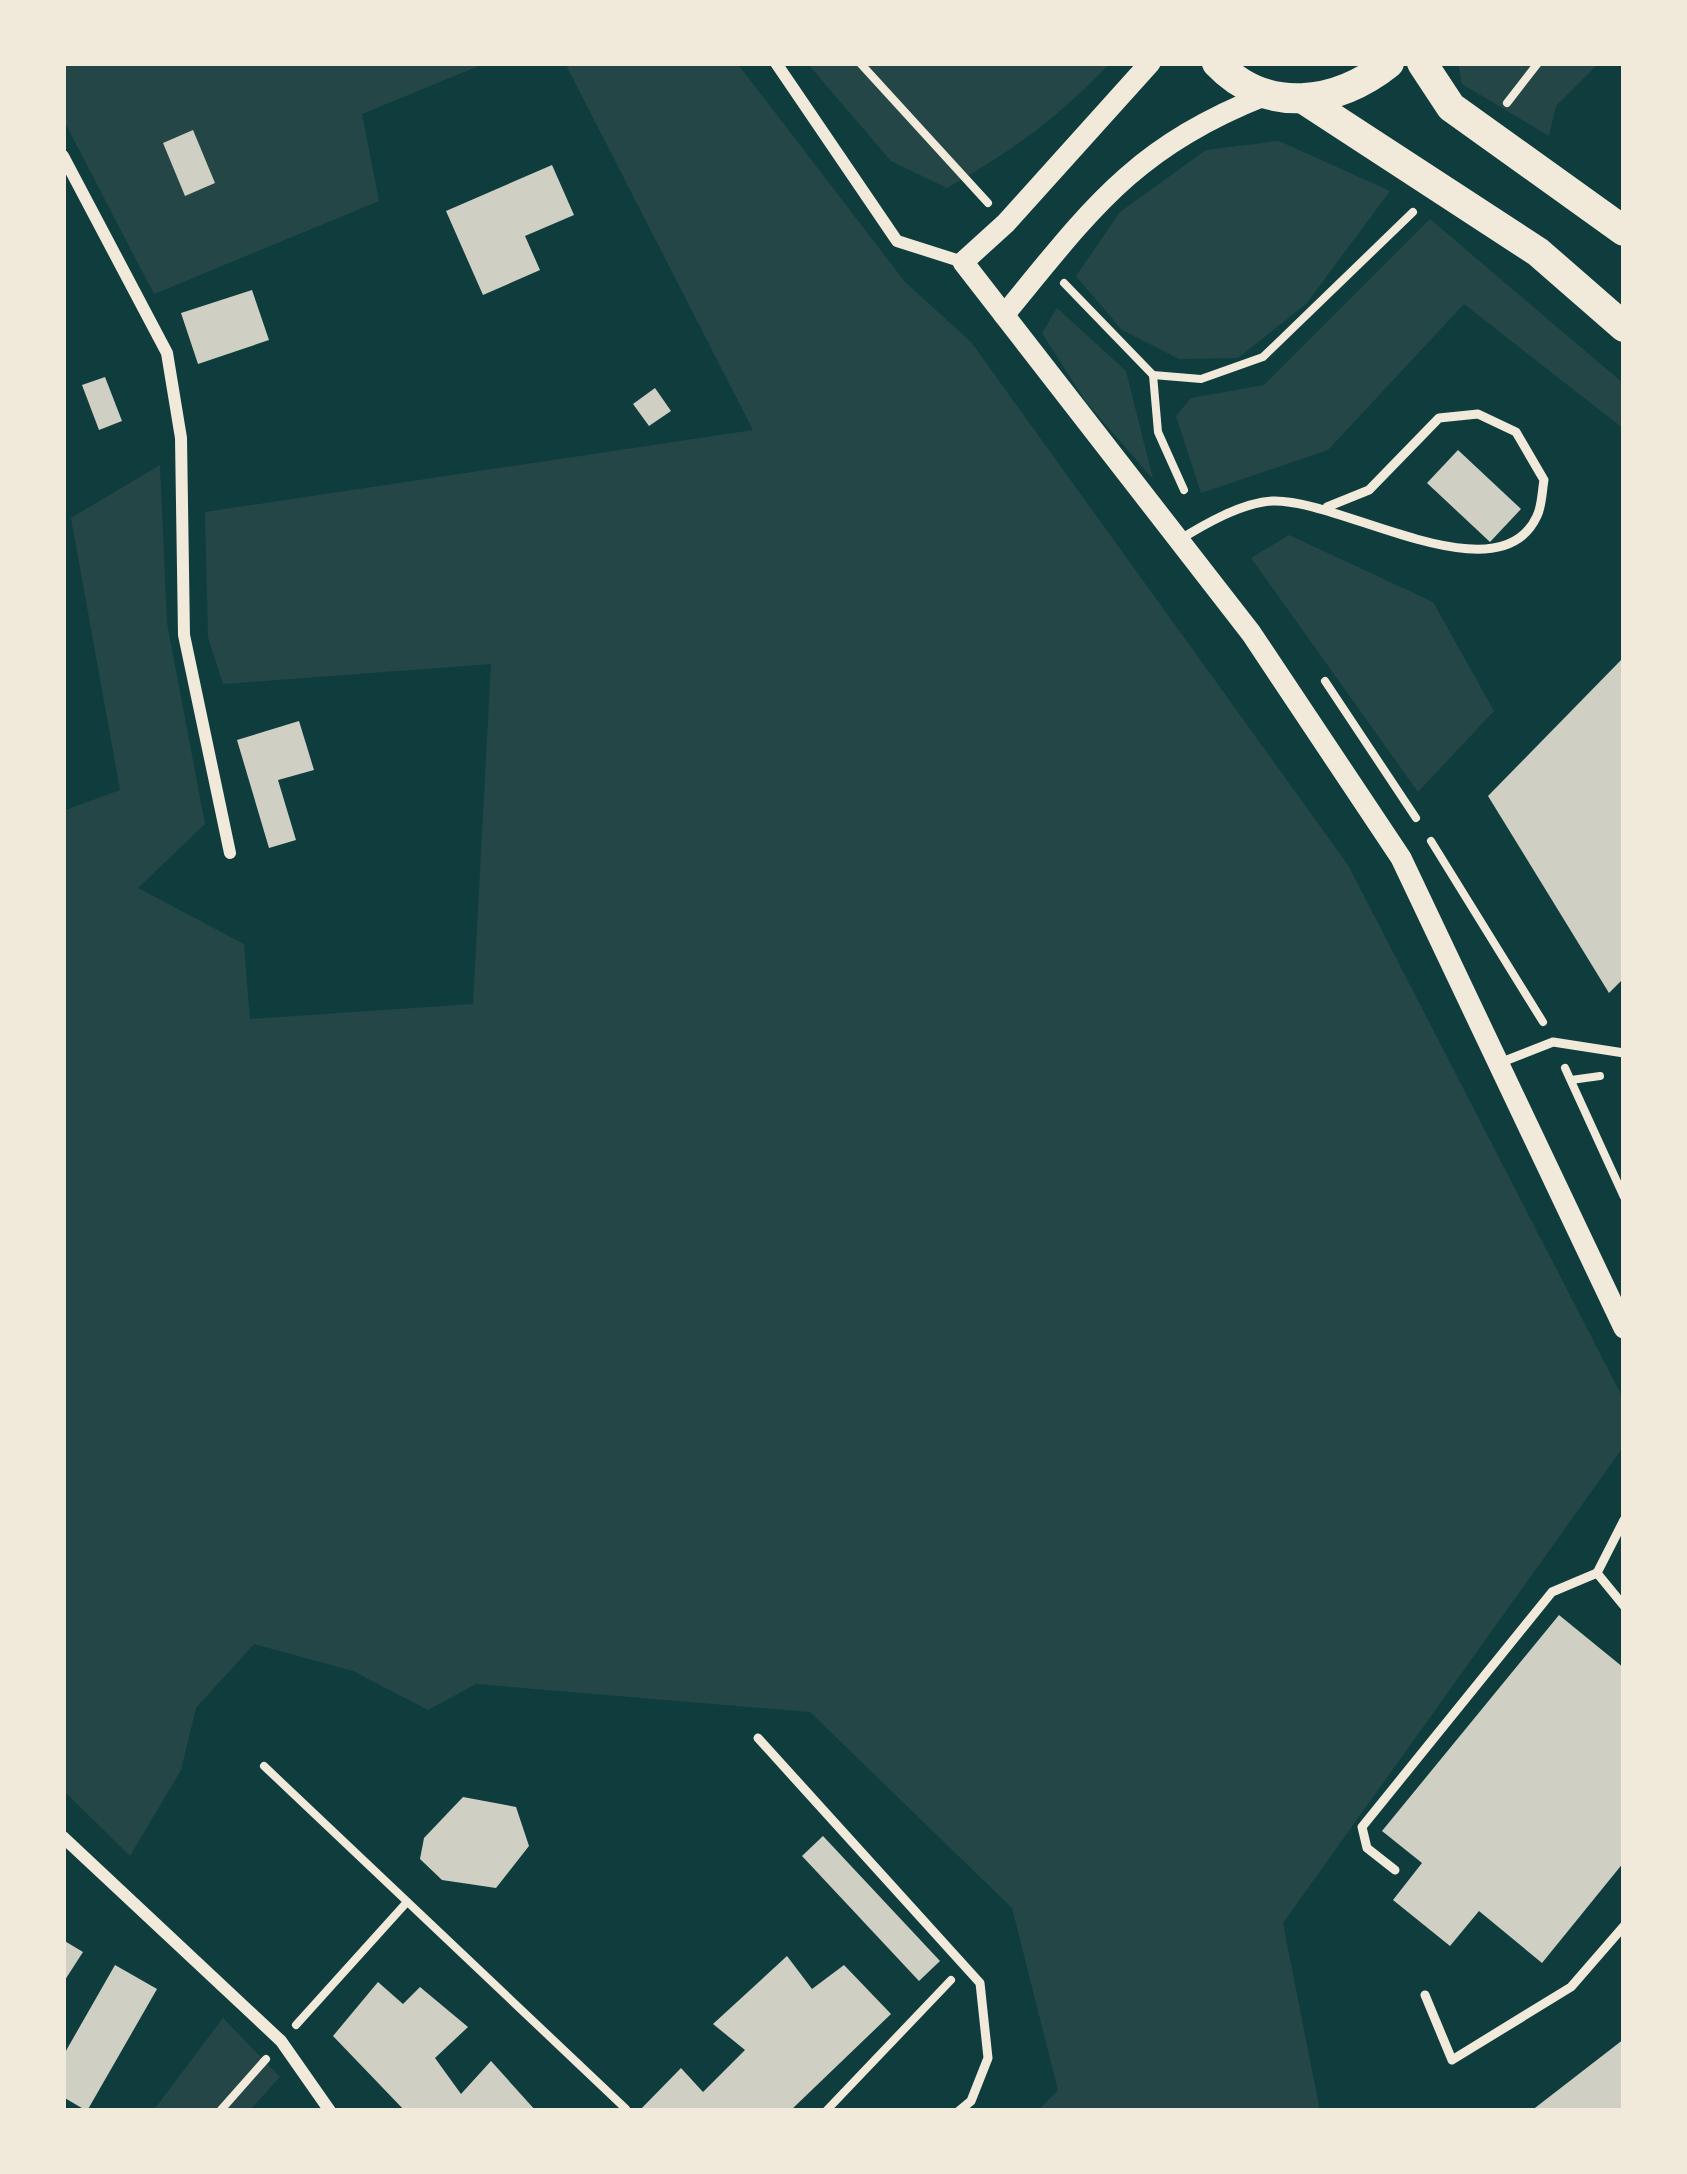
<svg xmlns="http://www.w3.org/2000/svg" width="1687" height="2174" font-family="Quicksand,sans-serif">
<rect width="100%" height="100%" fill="#0f3d3e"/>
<!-- green -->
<g fill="#244646">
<path d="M63 63H486L362 114 379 201 154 294 63 119Z"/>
<path d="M565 63H737L905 282 971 342 1348 865 1624 1400V1446L1283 1923 1320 2111H1038L1058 2090 1012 1908 810 1712 476 1684 428 1710 353 1671 254 1644 196 1708 181 1770 130 1856 63 1790V811L120 790 71 518 160 465 167 623 205 824 138 888 244 944 250 1019 473 1004 491 664 223 684 208 637 205 512 753 430Z"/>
<path d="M807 63H1110C1062 115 1008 154 947 188L891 161Z"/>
<path d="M1458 63H1599L1556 106 1549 136 1462 84Z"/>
<path d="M1279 141 1390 191 1306 304 1238 358 1179 359 1122 330 1076 276 1120 212 1206 150Z"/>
<path d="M1430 219 1624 384V429L1464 304 1328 450 1201 493 1176 416 1191 398 1264 385Z"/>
<path d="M1057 308 1126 371 1153 479 1086 402 1042 333Z"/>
<path d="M1289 535 1433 602 1494 711 1418 792 1251 558Z"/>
<path d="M223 2018 280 2077 249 2111H153Z"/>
</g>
<!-- building -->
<g fill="#cfcfc3">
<path d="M193 130 215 183 185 196 163 143Z"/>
<path d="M552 165 574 215 525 236 540 270 483 295 446 211Z"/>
<path d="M252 290 269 340 198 364 181 313Z"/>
<path d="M105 377 122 421 99 430 82 385Z"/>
<path d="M655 388 671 411 649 426 633 404Z"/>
<path d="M1458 450 1521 509 1490 542 1427 483Z"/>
<path d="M1624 657V978L1609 993 1488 796Z"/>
<path d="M299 721 314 770 278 780 296 840 269 848 237 740Z"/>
<path d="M1559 1615 1624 1668V1862L1542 1963 1479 1911 1450 1946 1393 1900 1422 1863 1382 1831Z"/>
<path d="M463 1797 516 1807 529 1846 496 1888 442 1880 420 1859 424 1838Z"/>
<path d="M823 1836 940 1961 919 1981 802 1856Z"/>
<path d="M63 1940 83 1952 63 1983Z"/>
<path d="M787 1956 812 1989 844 1965 891 2014 790 2111H639L681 2068 703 2092 745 2050 713 2024Z"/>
<path d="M115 1965 157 1989 87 2111 63 2097V2056Z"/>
<path d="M378 1982 403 2004 420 1987 468 2027 435 2058 461 2094 491 2061 536 2111H405L333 2036Z"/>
<path d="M1624 2039V2107L1619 2111H1531Z"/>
</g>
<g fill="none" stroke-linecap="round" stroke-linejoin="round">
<!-- path -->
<g stroke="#f1e9da" stroke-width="8">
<path d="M860 63 988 203"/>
<path d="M1507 103 1538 63"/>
<path d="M1064 283 1153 375 1158 432 1184 490"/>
<path d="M1153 375 1201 379 1263 357 1413 212"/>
<path d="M1325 681 1416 818"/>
<path d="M1431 841 1543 1022"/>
<path d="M1565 1068 1624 1197"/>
<path d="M1571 1080 1600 1076"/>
<path d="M264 1766 626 2109"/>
<path d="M296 2025 407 1902"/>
<path d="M220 2111 266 2059"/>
<path d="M826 2111 951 1980"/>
</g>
<!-- service -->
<g stroke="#f1e9da" stroke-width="9">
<path d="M1179 540C1205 524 1241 503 1272 501 1340 498 1499 600 1537 516 1542 506 1542 491 1544 480L1516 432 1478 414 1439 418 1369 490 1327 507"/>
<path d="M1502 1062 1553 1042 1624 1053"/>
<path d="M1624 1520 1597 1573 1624 1606"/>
<path d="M758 1738 980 1983 988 2058 971 2101 959 2111"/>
<path d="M1395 1870 1367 1848 1362 1827 1552 1592 1597 1573"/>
<path d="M1425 1995 1452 2060 1571 1987 1624 1926"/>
</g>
<!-- minor -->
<g stroke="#f1e9da" stroke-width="12">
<path d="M776 63 897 241 963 262"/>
<path d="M63 156 167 353 181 438 184 635 230 853"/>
<path d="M63 1837 281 2041 330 2111"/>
</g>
<!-- tertiary -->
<g stroke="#f1e9da" stroke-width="21">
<path d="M1150 63 1006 223 963 262 1251 633 1401 858 1624 1328"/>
<path d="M1004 315C1092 208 1133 148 1266 95"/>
</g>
<!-- primary -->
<g stroke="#f1e9da" stroke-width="30">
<path d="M1217 63C1266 115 1337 105 1389 63"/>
<path d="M1422 63 1451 107 1624 231"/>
<path d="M1305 100 1538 252 1624 327"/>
</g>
</g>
<!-- border -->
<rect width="1687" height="2174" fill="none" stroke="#f1e9da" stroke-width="132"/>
</svg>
